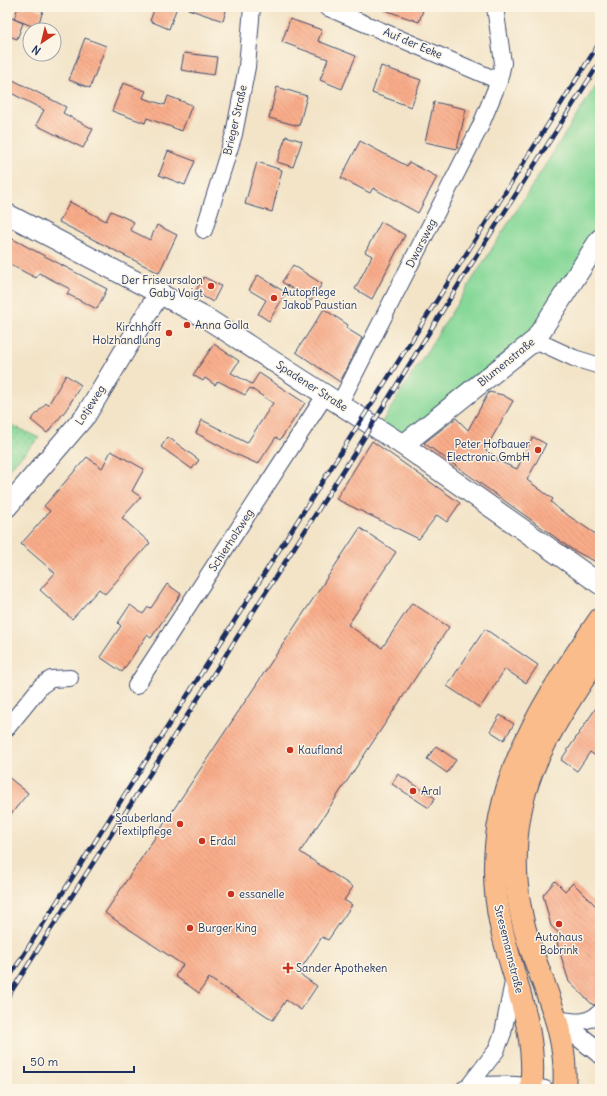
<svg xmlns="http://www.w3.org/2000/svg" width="607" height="1096" font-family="Delius,sans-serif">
<defs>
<pattern id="grass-dots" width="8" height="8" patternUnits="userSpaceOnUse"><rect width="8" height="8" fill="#86d898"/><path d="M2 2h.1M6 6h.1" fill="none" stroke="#73ba85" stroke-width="1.8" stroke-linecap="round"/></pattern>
<pattern id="building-back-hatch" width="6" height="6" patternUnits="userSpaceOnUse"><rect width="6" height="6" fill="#f9ac89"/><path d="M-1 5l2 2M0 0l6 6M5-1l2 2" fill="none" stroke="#d59479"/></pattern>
</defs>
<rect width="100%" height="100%" fill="#fcf5e5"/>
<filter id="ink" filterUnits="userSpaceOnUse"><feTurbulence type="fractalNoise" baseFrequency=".025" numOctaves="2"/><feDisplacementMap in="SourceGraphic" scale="8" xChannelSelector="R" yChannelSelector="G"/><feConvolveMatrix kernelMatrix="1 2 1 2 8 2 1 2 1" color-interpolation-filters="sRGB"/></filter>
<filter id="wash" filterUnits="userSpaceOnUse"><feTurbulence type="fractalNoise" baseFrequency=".012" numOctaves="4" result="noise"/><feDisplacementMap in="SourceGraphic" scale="16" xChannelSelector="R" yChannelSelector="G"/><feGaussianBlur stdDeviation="0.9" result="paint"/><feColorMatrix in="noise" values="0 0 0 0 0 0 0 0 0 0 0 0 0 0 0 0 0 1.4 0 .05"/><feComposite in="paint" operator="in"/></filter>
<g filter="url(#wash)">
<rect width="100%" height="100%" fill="#f3e4c8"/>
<!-- grass -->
<path fill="url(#grass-dots)" stroke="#50847b" d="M7 423 39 438 7 471Z"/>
<!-- garden -->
<path fill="#86d898" stroke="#50847b" d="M600 79V229L533 337 400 443 378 428Z"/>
<g id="blocks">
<!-- building -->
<g fill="url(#building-back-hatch)">
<path d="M18 7H33L43 11 37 28 14 19Z"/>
<path d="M155 7H177L169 29 150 21Z"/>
<path d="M188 7H227L223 21 188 9Z"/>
<path d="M382 7H424L419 22 382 9Z"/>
<path d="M7 16 23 23 17 39 7 35Z"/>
<path d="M290 19 322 30 318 41 356 56 342 89 320 80 328 59 282 42Z"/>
<path d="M85 38 106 46 90 88 69 80Z"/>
<path d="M184 53 217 57 214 75 181 70Z"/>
<path d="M381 66 421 80 411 107 372 93Z"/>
<path d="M7 77 66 107 63 113 93 129 83 148 36 125 44 110 7 91Z"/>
<path d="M123 83 146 91 143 98 165 105 168 96 192 105 182 131 147 118 145 123 112 111Z"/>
<path d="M277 87 307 96 299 126 269 118Z"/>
<path d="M434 102 466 109 457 149 425 142Z"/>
<path d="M286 136 302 141 293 167 277 162Z"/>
<path d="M360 141 407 166 409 162 437 177 418 213 373 188 370 193 341 178Z"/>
<path d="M168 151 195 161 185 185 159 175Z"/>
<path d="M257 162 282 170 272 212 245 204Z"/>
<path d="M70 202 106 221 111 211 134 222 130 230 150 240 157 225 177 235 159 273 59 222Z"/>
<path d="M381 222 405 235 372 299 355 289 372 256 365 252Z"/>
<path d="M7 236 107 289 97 309 67 294 70 289 39 273 36 278 7 263Z"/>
<path d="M293 265 322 284 311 301 282 282Z"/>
<path d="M258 275 286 293 269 321 258 314 266 300 249 290Z"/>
<path d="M204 277 221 286 213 302 195 292Z"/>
<path d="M324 309 348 325 346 328 362 338 340 382 296 352Z"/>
<path d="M214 344 239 361 231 373 252 384 259 373 305 403 280 440 276 437 258 464 231 452 196 433 202 420 247 443 273 403 250 388 245 395 218 381 215 385 205 378 203 381 193 375Z"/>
<path d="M66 375 81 385 66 410 47 433 31 420 46 403 48 405Z"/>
<path d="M489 392 503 395 513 401 485 450 497 457 496 460 517 469 533 437 546 444 527 480 553 499 551 502 560 510 600 537V564L573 550 424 443 456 418 468 430Z"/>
<path d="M168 437 199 460 192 469 161 447Z"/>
<path d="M372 441 460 503 447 522 437 515 419 539 336 499Z"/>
<path d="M111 451 144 469 132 491 141 497 122 518 150 543 105 594 99 589 72 619 40 590 55 573 21 544 50 511 44 506 87 457 102 468Z"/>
<path d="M360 528 396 552 348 625 382 648 412 603 449 627 300 852 353 887 344 900 352 905 328 940 322 937 298 973 317 986 301 1010 286 1000 273 1020 209 978 199 993 175 976 183 965 105 913Z"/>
<path d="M167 584 181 594 151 638 147 635 122 672 100 657 121 626 118 623 130 605 143 614 148 607 151 608Z"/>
<path d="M485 629 538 665 526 683 505 669 480 708 447 686Z"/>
<path d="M600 702V759L590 752 577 771 561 760Z"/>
<path d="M500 715 514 724 504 740 490 731Z"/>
<path d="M436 746 456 760 447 773 427 759Z"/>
<path d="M398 774 435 798 429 808 392 784Z"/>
<path d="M7 776 28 793 7 819Z"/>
<path d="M555 881 565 891 573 883 600 910V1003L593 1005 569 982 557 943 563 937 551 926 543 895Z"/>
</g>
</g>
</g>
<g filter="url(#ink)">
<use href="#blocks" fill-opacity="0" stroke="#3b4a6e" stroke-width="1"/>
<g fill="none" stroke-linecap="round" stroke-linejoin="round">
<defs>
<g id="minor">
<path d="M326 7 499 81"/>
<path d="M204 230 234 134 247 67 252 7"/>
<path d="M535 340 574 358 600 366"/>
<path d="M340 403 480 127 499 81 503 63 495 7"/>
<path d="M136 686 326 394"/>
<path d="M7 728 41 686 51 679 70 678"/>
<path d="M557 1019C575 1022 586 1025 600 1012"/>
<path d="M468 1087 496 1051 503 1033 514 977"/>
<path d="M464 1089C483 1082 525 1084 545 1089"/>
</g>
<g id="tertiary">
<path d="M7 214 206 318 403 445 600 584"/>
<path d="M403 445 535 340 600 239"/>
<path d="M7 507 86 415 160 292"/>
<path d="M557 1019 600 1053"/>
</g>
<g id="primary">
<path d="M531 1089C538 1032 513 980 501 926 475 806 535 713 600 619"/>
<path d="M564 1089C569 1039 547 995 531 949 511 893 510 827 532 771 549 730 575 691 600 654"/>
</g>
</defs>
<!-- minor casing -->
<use href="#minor" stroke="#3b4a6e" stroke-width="18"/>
<!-- tertiary casing -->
<use href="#tertiary" stroke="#3b4a6e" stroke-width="22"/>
<!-- primary casing -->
<use href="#primary" stroke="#3b4a6e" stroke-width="24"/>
<!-- minor -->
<use href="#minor" stroke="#fff" stroke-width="16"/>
<!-- tertiary -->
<use href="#tertiary" stroke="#fff" stroke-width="20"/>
<!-- primary -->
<use href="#primary" stroke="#f9bc8a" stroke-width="22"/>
<defs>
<g id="rail">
<path d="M7 981 600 42"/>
<path d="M7 998 359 446 467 271 600 62"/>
</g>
</defs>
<!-- rail casing -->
<use href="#rail" stroke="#1b2f5e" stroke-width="4.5"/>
<!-- rail -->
<use href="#rail" stroke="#fcf5e5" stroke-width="3" stroke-dasharray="9" stroke-linecap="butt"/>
</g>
</g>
<!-- markers -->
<g fill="#c8321e" stroke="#fcf5e5" stroke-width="1.5">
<circle cx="211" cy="286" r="4"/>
<circle cx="274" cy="298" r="4"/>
<circle cx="187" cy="325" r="4"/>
<circle cx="169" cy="333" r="4"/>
<circle cx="538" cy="450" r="4"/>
<circle cx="290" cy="750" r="4"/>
<circle cx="413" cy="791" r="4"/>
<circle cx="180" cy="824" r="4"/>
<circle cx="202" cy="841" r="4"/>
<circle cx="231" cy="894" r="4"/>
<circle cx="559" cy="924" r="4"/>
<circle cx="190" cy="928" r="4"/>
<path d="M286 962h4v4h4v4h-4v4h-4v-4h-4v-4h4z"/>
</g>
<g text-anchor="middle" stroke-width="3" stroke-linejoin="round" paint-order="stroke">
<!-- street labels -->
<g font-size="11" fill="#1b2f5e" stroke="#fcf5e5">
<text transform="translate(413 43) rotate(23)" y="4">Auf der Eeke</text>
<text transform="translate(235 120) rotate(-77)" y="4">Brieger Straße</text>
<text transform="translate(421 243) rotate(-63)" y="4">Dwarsweg</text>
<text transform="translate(506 362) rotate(-39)" y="4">Blumenstraße</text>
<text transform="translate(312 386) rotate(33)" y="4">Spadener Straße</text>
<text transform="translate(90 405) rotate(-57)" y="4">Lotjeweg</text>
<text transform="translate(231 540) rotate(-57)" y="4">Schierholzweg</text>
<text transform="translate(509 949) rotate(76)" y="4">Stresemannstraße</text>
</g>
<!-- poi labels -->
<g font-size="11" fill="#1b2f5e" stroke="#fcf5e5" text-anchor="start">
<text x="203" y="284" text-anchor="end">Der Friseursalon<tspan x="203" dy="13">Gaby Voigt</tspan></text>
<text x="282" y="296">Autopflege<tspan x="282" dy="13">Jakob Paustian</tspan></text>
<text x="195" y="329">Anna Golla</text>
<text x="161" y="331" text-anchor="end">Kirchhoff<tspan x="161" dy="13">Holzhandlung</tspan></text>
<text x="530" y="448" text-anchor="end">Peter Hofbauer<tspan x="530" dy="13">Electronic GmbH</tspan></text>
<text x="298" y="754">Kaufland</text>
<text x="421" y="795">Aral</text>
<text x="172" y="822" text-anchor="end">Sauberland<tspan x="172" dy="13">Textilpflege</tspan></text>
<text x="210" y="845">Erdal</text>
<text x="239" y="898">essanelle</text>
<text x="198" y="932">Burger King</text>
<text x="559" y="941" text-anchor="middle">Autohaus<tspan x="559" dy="13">Bobrink</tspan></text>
<text x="296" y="972">Sander Apotheken</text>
</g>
</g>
<!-- margin -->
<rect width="607" height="1096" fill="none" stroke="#fcf5e5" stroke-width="24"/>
<!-- north arrow -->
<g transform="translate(42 42) rotate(215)"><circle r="19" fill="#fcf5e5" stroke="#a2a6af"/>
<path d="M0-3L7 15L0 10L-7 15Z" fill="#c8321e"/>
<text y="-6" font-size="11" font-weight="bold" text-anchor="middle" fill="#1b2f5e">N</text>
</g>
<!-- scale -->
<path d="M24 1066v6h110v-6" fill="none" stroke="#1b2f5e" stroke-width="2"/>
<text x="30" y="1066" font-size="12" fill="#1b2f5e" stroke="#fcf5e5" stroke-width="3" paint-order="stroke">50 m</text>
</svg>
